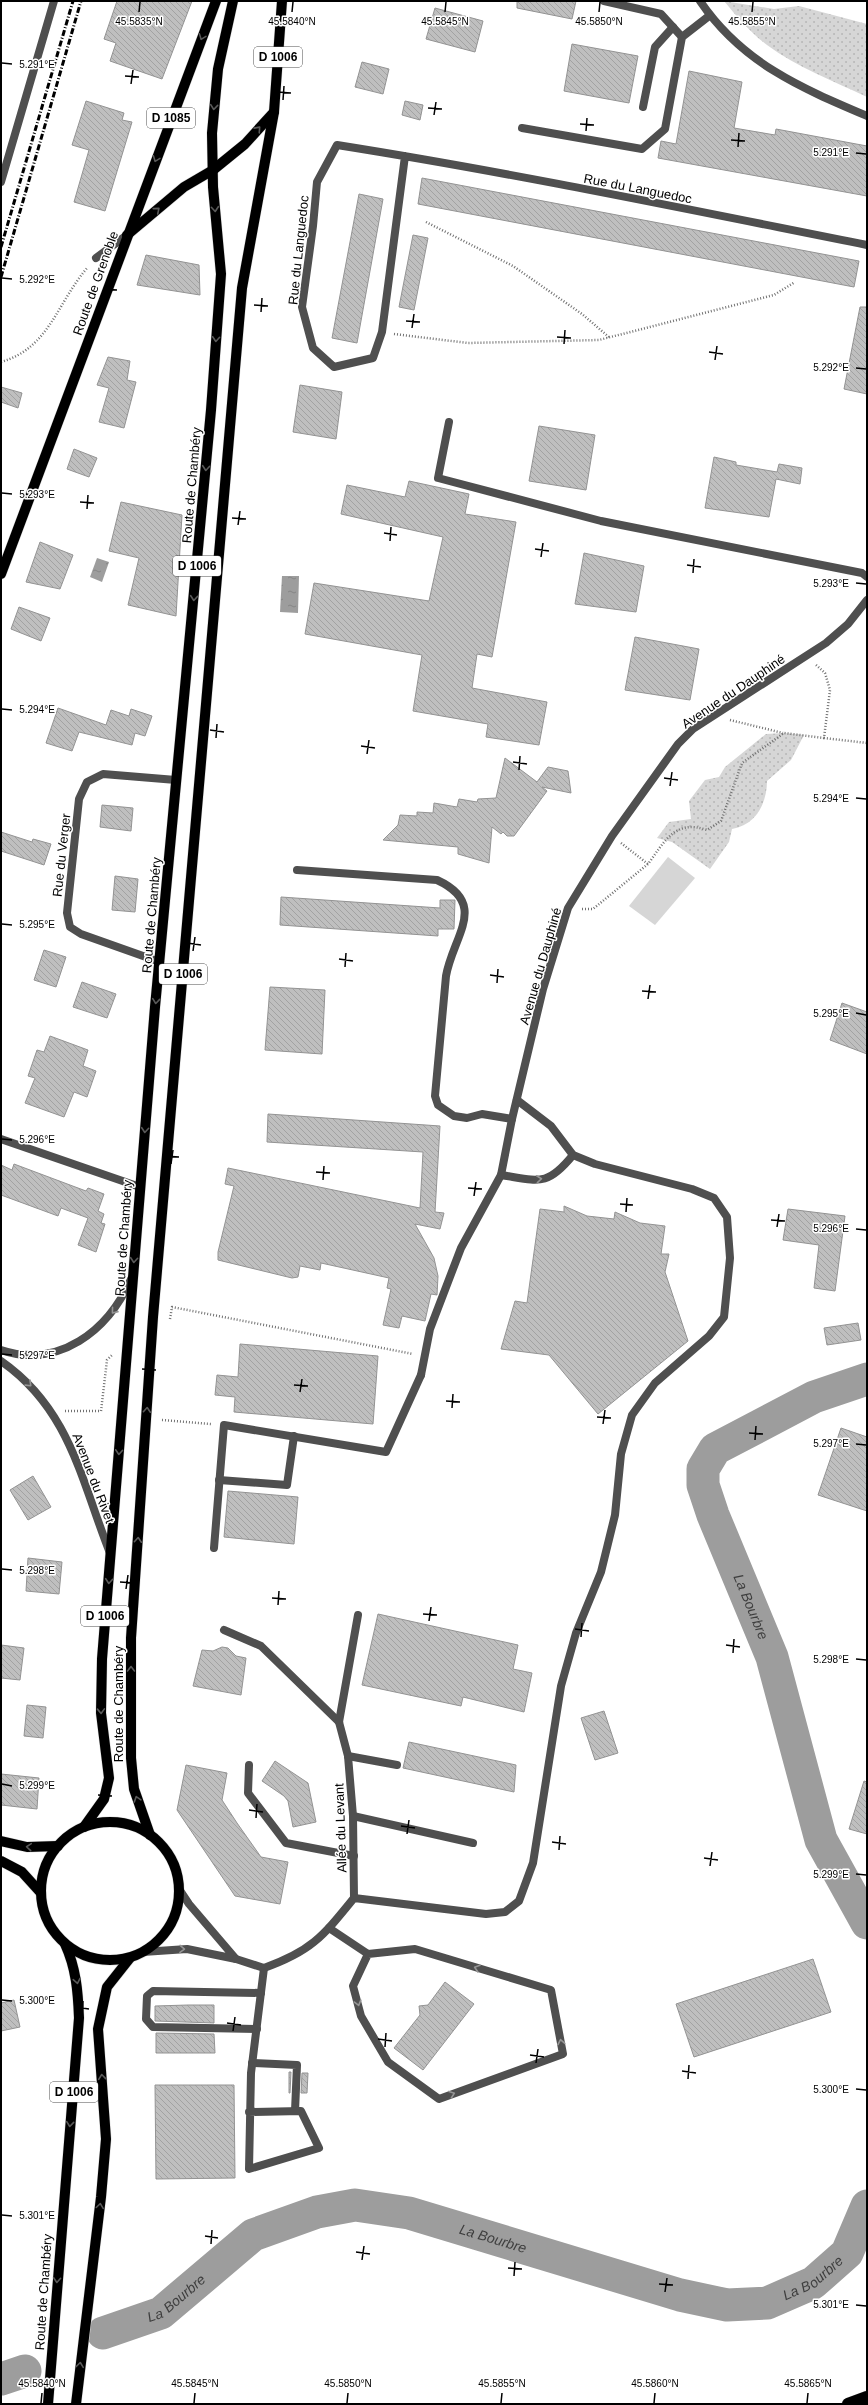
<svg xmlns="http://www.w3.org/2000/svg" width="868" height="2405" font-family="Helvetica,sans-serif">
<defs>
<pattern id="park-dots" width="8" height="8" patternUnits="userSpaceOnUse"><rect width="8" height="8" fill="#d6d6d6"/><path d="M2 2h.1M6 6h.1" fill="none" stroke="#b6b6b6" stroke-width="1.8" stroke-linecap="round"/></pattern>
<pattern id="water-ripples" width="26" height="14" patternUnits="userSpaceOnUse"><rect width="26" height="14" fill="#9d9d9d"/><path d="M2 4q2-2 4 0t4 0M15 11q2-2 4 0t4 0" fill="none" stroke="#858585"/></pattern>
<pattern id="building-back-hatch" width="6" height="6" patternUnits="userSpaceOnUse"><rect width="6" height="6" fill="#bfbfbf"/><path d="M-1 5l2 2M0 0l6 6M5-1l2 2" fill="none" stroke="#a2a2a2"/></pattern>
</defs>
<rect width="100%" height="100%" fill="#fff"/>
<!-- grass -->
<path fill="#d6d6d6" d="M668 857 695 878 655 925 629 906Z"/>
<!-- park -->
<g fill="url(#park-dots)">
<path d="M724 1 774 9 799 6 867 24V97C833 81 797 67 767 45 751 33 737 17 724 1Z"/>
<path d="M784 733 804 735 791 760 767 781C767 803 756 825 732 829L729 842 710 869 672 842 657 838 669 822 691 819 689 801 705 780 719 777 725 767 766 734Z"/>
</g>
<!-- water -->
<g fill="url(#water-ripples)">
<path d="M97 558 109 562 102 582 90 577Z"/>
<path d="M282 576H299L298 613 280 612Z"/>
</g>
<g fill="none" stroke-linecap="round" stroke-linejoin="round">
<!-- river -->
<g stroke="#9d9d9d" stroke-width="33">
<path id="s1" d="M867 1379 814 1397 715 1449 703 1469V1485L713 1515 772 1657 821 1840 867 1923"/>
<path id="s2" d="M103 2333 161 2313 253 2235 317 2212 355 2205 409 2213 680 2295 727 2305 767 2303 813 2283 847 2253 867 2206"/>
<path d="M1 2379 25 2371"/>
</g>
</g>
<!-- building -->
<g fill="url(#building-back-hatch)" stroke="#939393">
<path d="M117 1H192L162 79 110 61 116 43 104 39Z"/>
<path d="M517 1H576L572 19 517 8Z"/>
<path d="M435 8 483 21 475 52 426 39Z"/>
<path d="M572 44 638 56 629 103 564 91Z"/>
<path d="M362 62 389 69 383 94 355 87Z"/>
<path d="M689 71 742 82 734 128 775 135 776 129 867 146V196L658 158 661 141 676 144Z"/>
<path d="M86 101 124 113 122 120 132 122 105 211 74 202 89 150 72 145Z"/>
<path d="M405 101 423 105 420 120 402 115Z"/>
<path d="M422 178 859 261 854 287 418 204Z"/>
<path d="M359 194 383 199 357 343 332 338Z"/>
<path d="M413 235 428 238 414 310 399 307Z"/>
<path d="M146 255 199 265 200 295 137 285Z"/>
<path d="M860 307H867V394L844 389Z"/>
<path d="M108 357 130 361 127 380 136 382 124 428 99 422 109 388 97 385Z"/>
<path d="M300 385 342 392 336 439 293 432Z"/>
<path d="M1 387 22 393 18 408 1 402Z"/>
<path d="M539 426 595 435 586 490 529 481Z"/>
<path d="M74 449 97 458 89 477 67 469Z"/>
<path d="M714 457 736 462V465L777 472 779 464 802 468 800 484 776 479 769 517 705 508Z"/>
<path d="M409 481 469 494 465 514 516 522 492 657 477 654 472 688 547 702 539 745 486 737 488 724 413 711 422 655 305 634 314 583 429 601 443 537 341 514 347 485 405 497Z"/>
<path d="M121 502 182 515 176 616 128 605 139 558 109 551Z"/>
<path d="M40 542 73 555 60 589 26 582Z"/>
<path d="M584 553 644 566 636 612 575 604Z"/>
<path d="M19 607 50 618 41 641 11 629Z"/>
<path d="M635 637 699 649 690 700 625 690Z"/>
<path d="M58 708 106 725 111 710 129 716 131 709 152 716 145 736 135 733 132 745 79 732 72 751 46 743Z"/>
<path d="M505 758 537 782 548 767 568 771 571 793 542 787 547 791 514 836H507L503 832 501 834 492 827 489 863 458 854V847L383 840 398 825 400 815 417 816V812L433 813 434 803 457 807 459 799 477 802 478 799 496 798Z"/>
<path d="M102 805 133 808 131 831 100 827Z"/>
<path d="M1 832 32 842 33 839 51 844 44 865 1 851Z"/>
<path d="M115 876 138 879 135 912 112 910Z"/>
<path d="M281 897 440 908V900H455L454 929H438V936L280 925Z"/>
<path d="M44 950 66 957 56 987 34 980Z"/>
<path d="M82 982 116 994 107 1018 73 1007Z"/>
<path d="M270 987 325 990 322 1054 265 1050Z"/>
<path d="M842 1003 867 1012V1054L830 1040Z"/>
<path d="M50 1036 88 1050 83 1066 96 1071 87 1097 74 1092 64 1117 25 1103 35 1078 28 1076 37 1050 44 1052Z"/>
<path d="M268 1114 440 1126 435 1212 444 1213 440 1229 415 1224 434 1258 438 1276 437 1295 431 1294 425 1321 402 1316 399 1328 383 1325 391 1289 387 1288 389 1278 321 1263 320 1270 300 1266 298 1277 292 1278 218 1260V1252L234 1186 225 1184 228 1168 420 1208 423 1152 267 1142Z"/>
<path d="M14 1164 86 1191 88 1188 104 1194 98 1211 104 1214 101 1223 105 1224 96 1252 78 1245 88 1218 61 1208 58 1216 1 1195V1165L12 1170Z"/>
<path d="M564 1206 587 1216 614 1219 615 1212 640 1223 665 1226 661 1254H669L665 1272 688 1341 598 1414 549 1355 501 1349 515 1301 527 1303 540 1209 564 1212Z"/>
<path d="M788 1209 845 1216 835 1291 814 1288 819 1245 783 1240Z"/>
<path d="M858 1323 861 1340 827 1345 824 1328Z"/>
<path d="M240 1344 378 1356 373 1424 234 1412 235 1397 215 1395 217 1375 238 1377Z"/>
<path d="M841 1428 867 1437V1511L818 1495Z"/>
<path d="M33 1476 51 1507 28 1520 10 1490Z"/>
<path d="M228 1491 298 1497 294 1544 224 1537Z"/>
<path d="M28 1558 62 1562 59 1594 26 1591Z"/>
<path d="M378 1614 518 1645 513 1669 532 1673 524 1712 463 1697 461 1706 362 1685Z"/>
<path d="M1 1645 24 1648 20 1680 1 1678Z"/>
<path d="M222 1647 228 1648 236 1656 246 1658 241 1695 193 1686 202 1650 213 1651Z"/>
<path d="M27 1705 46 1707 43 1738 24 1736Z"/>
<path d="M604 1711 618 1753 595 1760 581 1718Z"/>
<path d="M409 1742 516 1765 514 1792 403 1768Z"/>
<path d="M275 1761 308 1783 316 1822 293 1827 288 1801 284 1796 262 1781Z"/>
<path d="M186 1765 227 1773 222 1800 237 1823 261 1857 288 1862 280 1904 235 1896 177 1810Z"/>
<path d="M1 1774 39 1778 37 1809 1 1805Z"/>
<path d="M864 1781 867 1782V1834L849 1829Z"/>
<path d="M813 1959 831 2012 694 2057 676 2004Z"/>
<path d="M445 1982 474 2004 423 2070 394 2048 420 2015 419 2006 428 2005Z"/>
<path d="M14 2000 20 2027 1 2031V2003Z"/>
<path d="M188 2005H214V2023L155 2021V2006Z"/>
<path d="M156 2033 214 2034 215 2053H156Z"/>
<path d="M289 2072H291L290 2093H289Z"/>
<path d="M302 2073H308L307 2093H301Z"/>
<path d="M155 2085H234L235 2178 156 2179Z"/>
</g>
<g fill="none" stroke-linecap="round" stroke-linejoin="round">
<defs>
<g id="primary">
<path d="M127 235 184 187 213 170 245 144 274 112"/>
<path d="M1 574 216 1"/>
<circle cx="110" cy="1891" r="69"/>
<path d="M84 1827 104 1799 109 1778 101 1713 102 1659 155 1007 211 410 221 274 213 187 212 133 218 69 233 1"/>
<path d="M150 1835 134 1789 131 1758V1638L153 1317 242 288 274 112 282 1"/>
<path d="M1 1841 27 1847 58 1846"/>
<path d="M1 1861 22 1872 41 1893"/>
<path d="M48 2404 79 2018C78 1991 76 1968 65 1944"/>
<path d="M76 2404 101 2197 106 2139 98 2029 107 1987 130 1958"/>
</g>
<path id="highway" d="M848 2404 867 2397"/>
</defs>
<!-- primary casing -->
<use href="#primary" stroke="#dbdbdb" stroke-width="11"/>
<!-- highway casing -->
<use href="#highway" stroke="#dbdbdb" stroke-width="13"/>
<!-- path -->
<g stroke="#717171" stroke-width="2.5" stroke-dasharray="1 2" stroke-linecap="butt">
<path d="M426 222 513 266 582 314 610 338"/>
<path d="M394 334 468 343 599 340 774 295 795 282"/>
<path d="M1 362C50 348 57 302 88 267"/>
<path d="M816 665 825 673 830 690 824 738 867 743"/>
<path d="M730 720 783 733"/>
<path d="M621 843 648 864C665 841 675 819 707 830L721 821 742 763 784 733 824 738"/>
<path d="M582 909H593L648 864"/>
<path d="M170 1319 172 1307 413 1354"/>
<path d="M65 1411H101L107 1360 112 1355"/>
<path d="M162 1420 211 1424"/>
</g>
<!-- lane -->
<g stroke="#4f4f4f" stroke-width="8">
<path d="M604 1 661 14 682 37"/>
<path d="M643 107 655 47 673 27"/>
<path d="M522 128 642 149 665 129 682 37 709 16"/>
<path d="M405 156 382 332 373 358 334 367 313 348 302 307 313 226 317 182 337 145C514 173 691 210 867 245"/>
<path d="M96 258 127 235"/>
<path d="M449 422 438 478 601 521 862 573 867 577"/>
<path d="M297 870 437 880C489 904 453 936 446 976L435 1096 438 1105 454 1116 467 1118 482 1114 512 1119"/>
<path d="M160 962 81 934 70 927 67 913 79 799 87 782 103 774 176 780"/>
<path d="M1 1139 140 1187"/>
<path d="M219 1480 287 1485 294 1436"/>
<path d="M214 1548 224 1425 386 1452 421 1375"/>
<path d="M224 1630 261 1646 339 1722"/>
<path d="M348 1756 397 1765"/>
<path d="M249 1765 248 1793 286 1843 354 1856"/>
<path d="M353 1816 473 1843"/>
<path d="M354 1898 353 1816 348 1756 339 1722 358 1615"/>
<path d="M329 1928 368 1954 415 1949 551 1990 563 2054 439 2099 388 2062 361 2016 353 1986 368 1954"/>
<path d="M257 2029 153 2027 146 2019 147 1996 153 1991 261 1993"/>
<path d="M252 2063 297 2065 295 2111"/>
<path d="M249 2112 301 2111 319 2148 249 2169 251 2073 264 1968"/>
</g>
<!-- street -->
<g stroke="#4f4f4f" stroke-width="8">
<path d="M700 1C742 63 801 88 867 116"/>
<path d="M1 182 54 1"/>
<path d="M501 1175C539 1181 547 1187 573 1155"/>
<path d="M1 1350C59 1369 108 1331 131 1279"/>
<path d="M1 1361C70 1409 81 1480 110 1553"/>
<path d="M421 1375 430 1329 461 1248 501 1175 512 1119 543 989 568 908 612 836 678 744 693 729 826 643 848 624 867 600"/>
<path d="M143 1952 187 1949 236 1959 189 1904 179 1889"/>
<path d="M236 1959 264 1968C312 1951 323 1936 354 1898L486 1914 505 1912 519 1901 533 1863 561 1686 576 1633 601 1572 615 1515 621 1454 632 1415 655 1383 709 1336 724 1317 730 1258 727 1217 714 1198 692 1189 595 1164 573 1155 551 1126 517 1100"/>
</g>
<!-- primary -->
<use href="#primary" stroke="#000" stroke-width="10"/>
<!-- highway -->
<use href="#highway" stroke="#000" stroke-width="12"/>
<!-- rail -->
<g stroke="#000" stroke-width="3" stroke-dasharray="6 2 1 2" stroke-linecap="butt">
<path d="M1 247 73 1"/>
<path d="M1 277 81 1"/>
</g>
</g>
<!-- one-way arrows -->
<defs><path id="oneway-chevron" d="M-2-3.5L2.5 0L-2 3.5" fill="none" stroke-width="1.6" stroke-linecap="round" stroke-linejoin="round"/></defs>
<g stroke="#595959">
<use href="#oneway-chevron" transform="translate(202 37) rotate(111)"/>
<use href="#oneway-chevron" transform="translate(214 107) rotate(96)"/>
<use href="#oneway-chevron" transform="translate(258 129) rotate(-48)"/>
<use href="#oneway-chevron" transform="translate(156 159) rotate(111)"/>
<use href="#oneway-chevron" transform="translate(215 209) rotate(85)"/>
<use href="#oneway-chevron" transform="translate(157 210) rotate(-40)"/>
<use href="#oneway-chevron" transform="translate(216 339) rotate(94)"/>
<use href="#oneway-chevron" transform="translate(206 468) rotate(95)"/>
<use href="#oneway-chevron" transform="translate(194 598) rotate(95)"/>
<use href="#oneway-chevron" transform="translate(156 1001) rotate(96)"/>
<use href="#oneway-chevron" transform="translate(145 1130) rotate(95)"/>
<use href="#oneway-chevron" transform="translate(134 1260) rotate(95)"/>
<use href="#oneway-chevron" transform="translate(147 1410) rotate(-86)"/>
<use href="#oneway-chevron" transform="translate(119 1452) rotate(94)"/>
<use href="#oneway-chevron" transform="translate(138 1540) rotate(-86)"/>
<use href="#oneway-chevron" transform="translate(109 1581) rotate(95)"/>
<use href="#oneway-chevron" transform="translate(131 1669) rotate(-90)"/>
<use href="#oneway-chevron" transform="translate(101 1711) rotate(88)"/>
<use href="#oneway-chevron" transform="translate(137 1799) rotate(-108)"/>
<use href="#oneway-chevron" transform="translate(29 1847) rotate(-175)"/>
<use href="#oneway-chevron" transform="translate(77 1981) rotate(79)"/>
<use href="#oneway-chevron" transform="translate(102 2077) rotate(-96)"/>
<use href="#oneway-chevron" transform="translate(70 2124) rotate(96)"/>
<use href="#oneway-chevron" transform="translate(100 2206) rotate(-82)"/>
<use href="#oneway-chevron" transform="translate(57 2280) rotate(94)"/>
<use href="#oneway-chevron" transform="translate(80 2365) rotate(-83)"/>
</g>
<g stroke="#959595">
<use href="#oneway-chevron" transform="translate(539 1179) rotate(-6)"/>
<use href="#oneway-chevron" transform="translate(114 1311) rotate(129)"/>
<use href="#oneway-chevron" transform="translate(29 1384) rotate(44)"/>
<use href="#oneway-chevron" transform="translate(182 1949) rotate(1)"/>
<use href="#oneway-chevron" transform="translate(477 1968) rotate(-163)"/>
<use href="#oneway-chevron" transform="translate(358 2003) rotate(75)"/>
<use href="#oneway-chevron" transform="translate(561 2042) rotate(-101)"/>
<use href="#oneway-chevron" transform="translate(452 2094) rotate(-20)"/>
</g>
<!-- ticks -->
<path fill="none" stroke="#000" stroke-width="1.5" d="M139 12 140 2M292 12 293 2M445 12 446 2M599 12 600 2M752 12 753 2M2 63 12 64M125 76 139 77M131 84 133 70M277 92 291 93M283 100 284 86M428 108 442 109M434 115 436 102M580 124 594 125M586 131 587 118M731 140 745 141M738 147 739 133M856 153 866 154M2 278 12 279M103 289 117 290M109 296 110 283M254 305 268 306M261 312 262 298M406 321 420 322M412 328 414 314M557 337 571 338M564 344 565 330M709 352 723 354M715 360 717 346M856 368 866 369M2 493 12 494M80 502 94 503M87 509 88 495M232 518 246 519M238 525 240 511M384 533 397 535M390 541 391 527M535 549 549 551M541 557 543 543M687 565 701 567M693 573 694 559M856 583 866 584M2 709 12 710M210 730 224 732M216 738 217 724M361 746 375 748M367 754 369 740M513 762 527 764M519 770 520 756M664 778 678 780M670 786 672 772M856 798 866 799M2 924 12 925M187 943 201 945M193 951 195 937M339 959 353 961M345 967 346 953M490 975 504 977M497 983 498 969M642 991 656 992M648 999 650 985M856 1013 866 1015M2 1139 12 1140M165 1156 179 1157M171 1164 173 1150M316 1172 330 1173M323 1180 324 1166M468 1188 482 1189M474 1196 476 1182M620 1204 633 1205M626 1212 627 1198M771 1220 785 1221M777 1227 779 1214M856 1229 866 1230M2 1354 12 1355M142 1369 156 1370M149 1377 150 1363M294 1385 308 1386M300 1392 302 1379M446 1401 460 1402M452 1408 453 1394M597 1417 611 1418M603 1424 605 1410M749 1433 763 1434M755 1440 756 1426M856 1444 866 1445M2 1569 12 1570M120 1582 134 1583M126 1589 128 1575M272 1598 286 1599M278 1605 279 1591M423 1614 437 1615M429 1621 431 1607M575 1629 589 1631M581 1637 582 1623M726 1645 740 1647M733 1653 734 1639M856 1659 866 1660M2 1784 12 1786M98 1795 112 1796M104 1802 105 1788M249 1810 263 1812M256 1818 257 1804M401 1826 415 1828M407 1834 409 1820M552 1842 566 1844M559 1850 560 1836M704 1858 718 1860M710 1866 712 1852M856 1874 866 1875M2 2000 12 2001M75 2007 89 2009M82 2015 83 2001M227 2023 241 2025M233 2031 235 2017M378 2039 392 2041M385 2047 386 2033M530 2055 544 2057M536 2063 538 2049M682 2071 696 2073M688 2079 689 2065M856 2089 866 2090M2 2215 12 2216M205 2236 218 2238M211 2244 212 2230M356 2252 370 2254M362 2260 364 2246M508 2268 522 2269M514 2276 515 2262M659 2284 673 2285M665 2292 667 2278M856 2305 866 2306M41 2403 42 2393M194 2403 195 2393M347 2403 348 2393M501 2403 502 2393M654 2403 655 2393M807 2403 808 2393"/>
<g text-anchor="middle" stroke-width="3" stroke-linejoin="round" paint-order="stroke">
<!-- shield labels -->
<g fill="#fff" stroke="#4c4c4c" stroke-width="1">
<rect x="254" y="47" width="48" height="20" rx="3"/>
<rect x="147" y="108" width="48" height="20" rx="3"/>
<rect x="173" y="556" width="48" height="20" rx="3"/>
<rect x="159" y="964" width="48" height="20" rx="3"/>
<rect x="81" y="1606" width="48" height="20" rx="3"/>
<rect x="50" y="2082" width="48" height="20" rx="3"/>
</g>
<g font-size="12" font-weight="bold" fill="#000">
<text x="278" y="61">D 1006</text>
<text x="171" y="122">D 1085</text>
<text x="197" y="570">D 1006</text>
<text x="183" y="978">D 1006</text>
<text x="105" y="1620">D 1006</text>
<text x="74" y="2096">D 1006</text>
</g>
<!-- street labels -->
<g font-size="13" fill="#000" stroke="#fff">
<text transform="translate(638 188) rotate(11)" y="5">Rue du Languedoc</text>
<text transform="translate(298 250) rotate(-84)" y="5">Rue du Languedoc</text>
<text transform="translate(95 283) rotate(-70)" y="5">Route de Grenoble</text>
<text transform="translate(191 485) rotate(-85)" y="5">Route de Chambéry</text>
<text transform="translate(733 691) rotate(-34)" y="5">Avenue du Dauphiné</text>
<text transform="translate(61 855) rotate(-84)" y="5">Rue du Verger</text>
<text transform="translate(151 915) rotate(-85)" y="5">Route de Chambéry</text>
<text transform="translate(540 966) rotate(-74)" y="5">Avenue du Dauphiné</text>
<text transform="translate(123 1238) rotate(-86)" y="5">Route de Chambéry</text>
<text transform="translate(94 1478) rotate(69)" y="5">Avenue du Rivet</text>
<text transform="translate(118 1704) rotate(-90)" y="5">Route de Chambéry</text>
<text transform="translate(340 1828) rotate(-92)" y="5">Allée du Levant</text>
<text transform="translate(43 2292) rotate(-86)" y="5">Route de Chambéry</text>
</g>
<!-- water labels -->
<g font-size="14" font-style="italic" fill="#3e3e3e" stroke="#fff">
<text dy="5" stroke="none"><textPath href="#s1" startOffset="338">La Bourbre</textPath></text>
<text dy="5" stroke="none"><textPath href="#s2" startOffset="431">La Bourbre</textPath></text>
<text dy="5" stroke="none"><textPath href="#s2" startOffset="767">La Bourbre</textPath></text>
<text dy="5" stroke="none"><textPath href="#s2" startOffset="82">La Bourbre</textPath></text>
</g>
</g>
<g font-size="10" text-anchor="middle" fill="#000" stroke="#fff" stroke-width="3" stroke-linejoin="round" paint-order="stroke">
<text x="139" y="25">45.5835°N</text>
<text x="292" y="25">45.5840°N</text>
<text x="445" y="25">45.5845°N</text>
<text x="599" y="25">45.5850°N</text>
<text x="752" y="25">45.5855°N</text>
<text x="37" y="68">5.291°E</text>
<text x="831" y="156">5.291°E</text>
<text x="37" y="283">5.292°E</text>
<text x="831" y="371">5.292°E</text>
<text x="37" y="498">5.293°E</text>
<text x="831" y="587">5.293°E</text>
<text x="37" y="713">5.294°E</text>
<text x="831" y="802">5.294°E</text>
<text x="37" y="928">5.295°E</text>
<text x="831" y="1017">5.295°E</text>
<text x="37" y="1143">5.296°E</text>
<text x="831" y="1232">5.296°E</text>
<text x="37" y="1359">5.297°E</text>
<text x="831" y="1447">5.297°E</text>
<text x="37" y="1574">5.298°E</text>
<text x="831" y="1663">5.298°E</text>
<text x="37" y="1789">5.299°E</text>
<text x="831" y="1878">5.299°E</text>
<text x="37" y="2004">5.300°E</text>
<text x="831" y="2093">5.300°E</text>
<text x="37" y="2219">5.301°E</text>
<text x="831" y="2308">5.301°E</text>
<text x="42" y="2387">45.5840°N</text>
<text x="195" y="2387">45.5845°N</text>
<text x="348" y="2387">45.5850°N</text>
<text x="502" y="2387">45.5855°N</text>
<text x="655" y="2387">45.5860°N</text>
<text x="808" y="2387">45.5865°N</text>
</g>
<!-- border -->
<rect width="868" height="2405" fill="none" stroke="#000000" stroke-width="4"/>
</svg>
